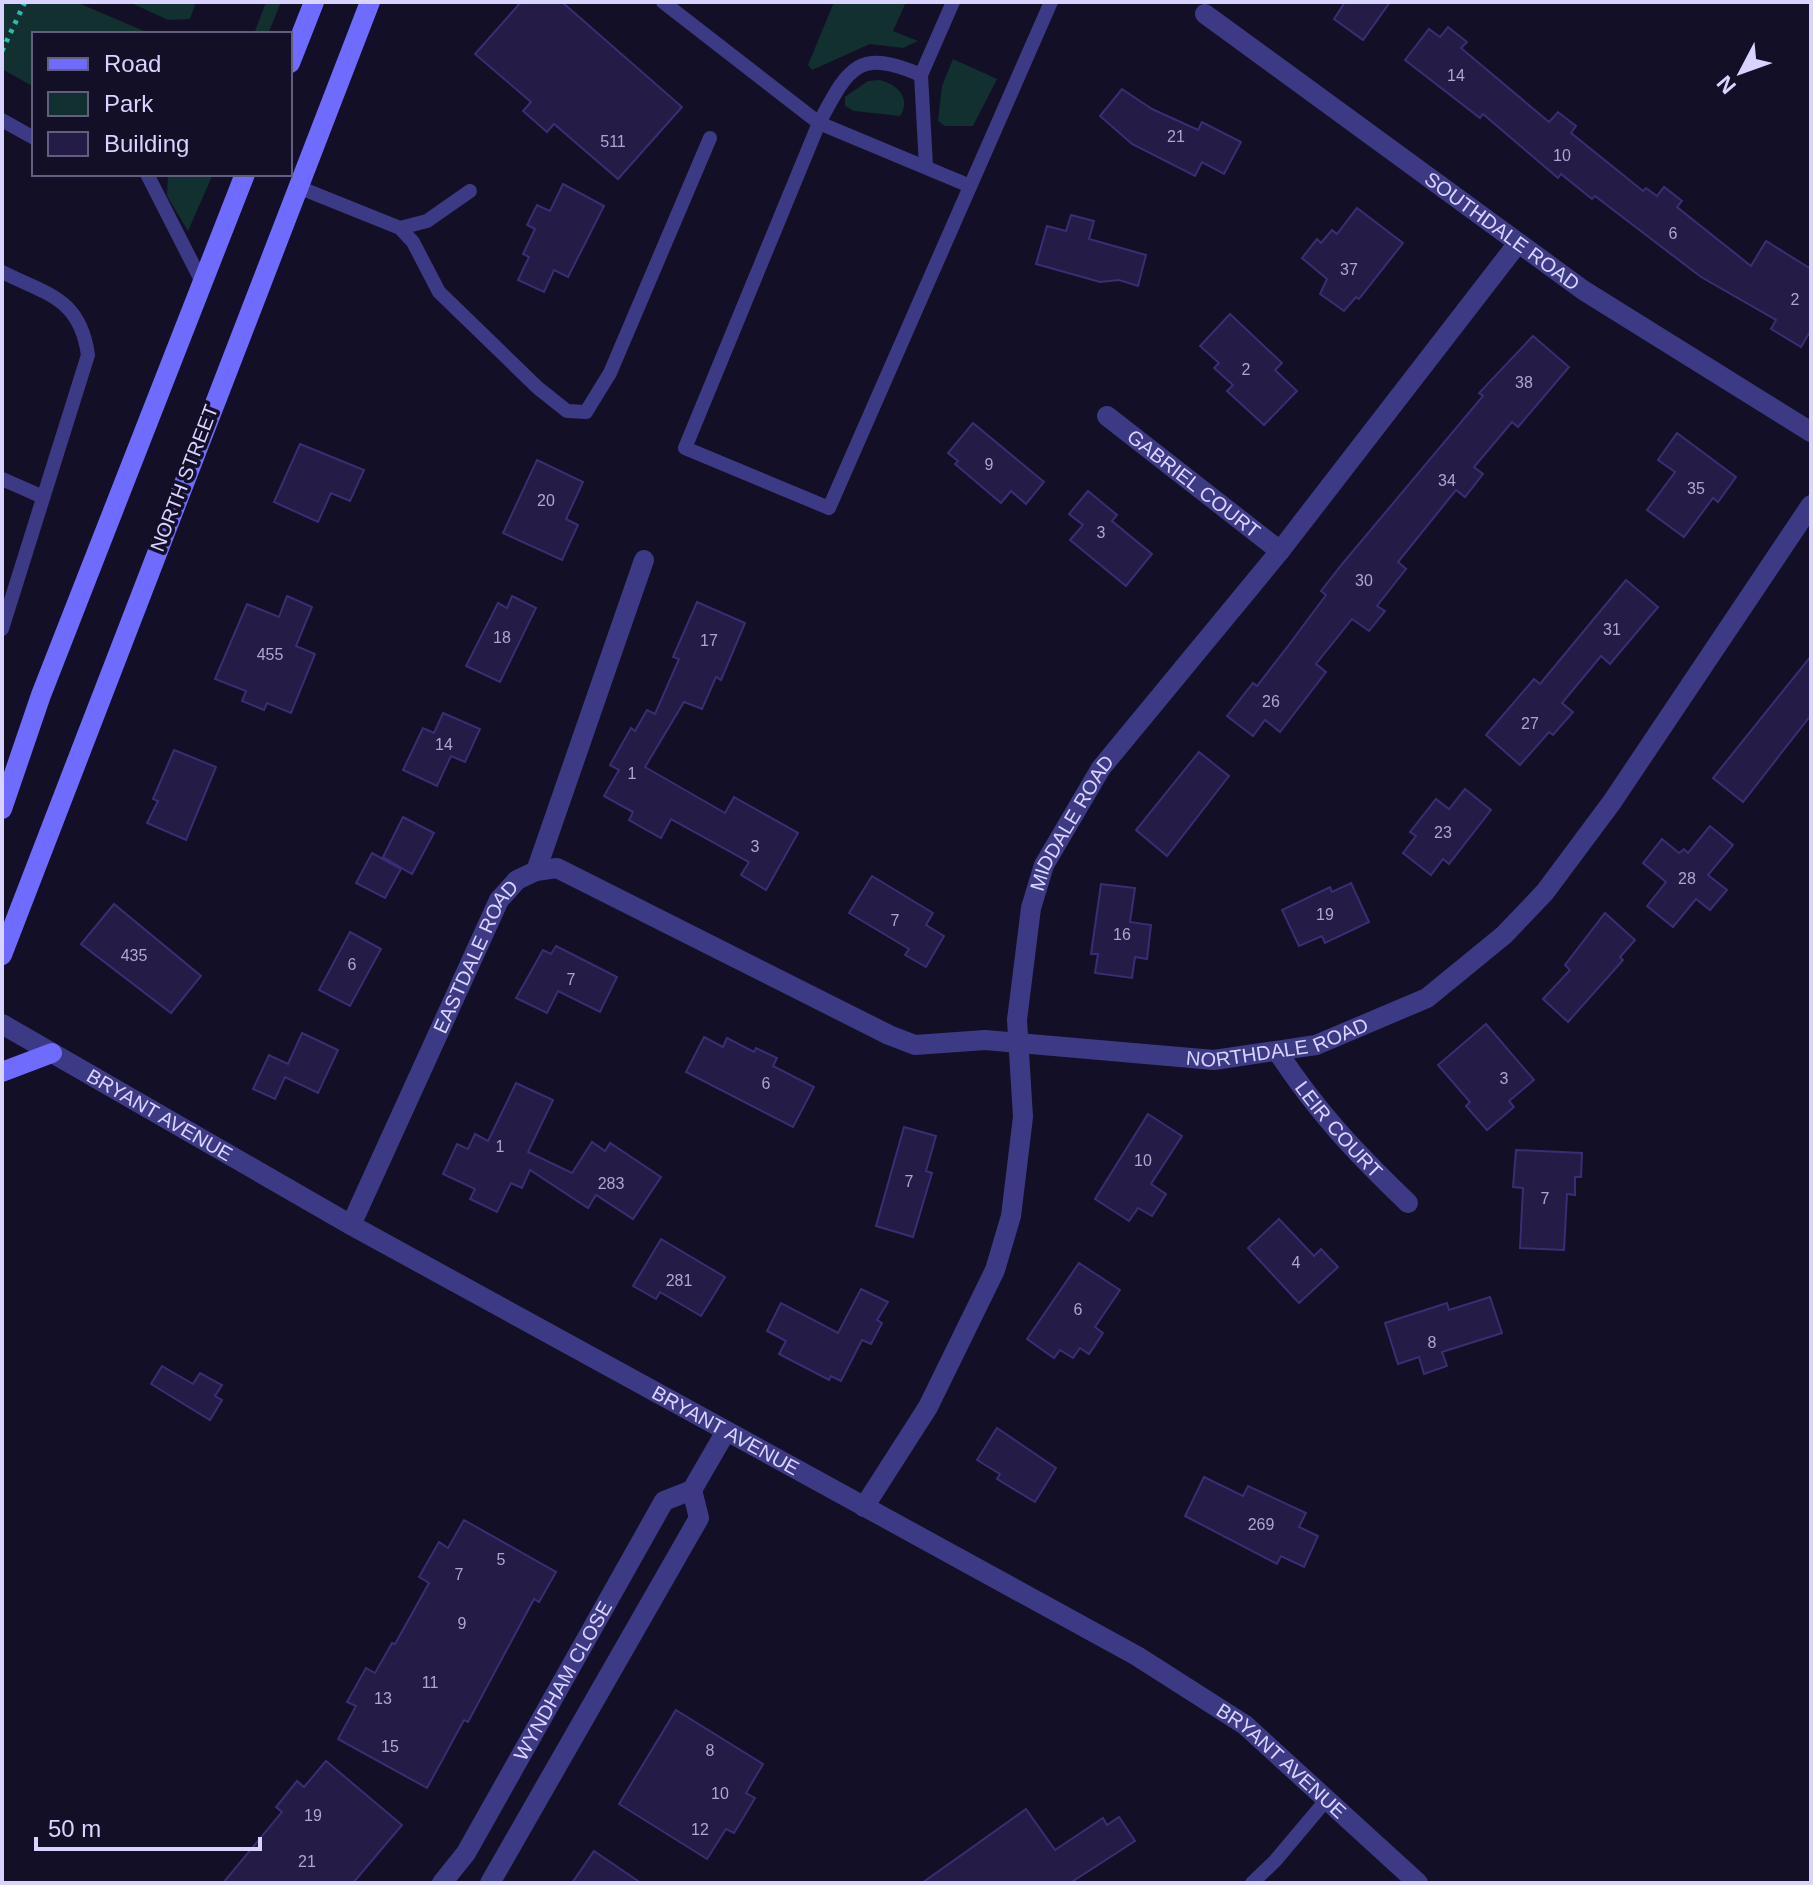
<svg xmlns="http://www.w3.org/2000/svg" width="1813" height="1885" font-family="Arial,sans-serif">
	<style>
		.green { fill: #12302f }
		.building { fill: #241b47; stroke: #3b2d73; stroke-width: 2 }
		.lines { fill: none; stroke-linecap: round; stroke-linejoin: round }
		.path { stroke: #2fb8b0; stroke-width: 5; stroke-dasharray: 4 6; stroke-linecap: butt }
		.service { stroke: #3d3a85; stroke-width: 14 }
		.minor { stroke: #3d3a85; stroke-width: 20 }
		.tertiary { stroke: #3d3a85; stroke-width: 20 }
		.secondary { stroke: #6f6bff; stroke-width: 20 }
		.labels { text-anchor: middle; dominant-baseline: central; stroke-width: 7; stroke-linejoin: round; paint-order: stroke }
		.number-label { font-size: 16px; fill: #aca6d1 }
		.street-label { font-size: 20px; fill: #d9d4ff; stroke: #130f26 }
	</style>
	<rect width="100%" height="100%" fill="#130f26"/>
	<g class="green">
		<path d="M 2,2 L 76,2 L 151,34 L 34,34 L 34,87 L 2,69 Z"/>
		<path d="M 129,2 L 196,2 L 190,19 L 168,20 Z"/>
		<path d="M 266,2 L 281,2 L 268,34 L 254,34 Z"/>
		<path d="M 834,2 L 906,2 L 893,31 L 918,41 L 903,48 L 870,44 L 812,70 L 808,65 Z"/>
		<path d="M 953,59 L 997,79 L 973,126 L 945,126 L 938,121 L 942,86 Z"/>
		<path d="M 879,80 C 896,83 912,98 900,116 L 854,111 L 845,106 L 845,97 L 868,81 Z"/>
		<path d="M 168,174 L 213,174 L 188,231 L 167,196 Z"/>
	</g>
	<g class="building">
		<path d="M 521,2 L 562,2 L 682,107 L 618,179 L 554,124 L 547,132 L 523,111 L 531,102 L 475,54 Z"/>
		<path d="M 1345,2 L 1390,2 L 1363,40 L 1334,19 Z"/>
		<path d="M 1448,27 L 1467,42 L 1461,48 L 1549,122 L 1558,112 L 1576,126 L 1571,133 L 1643,191 L 1646,188 L 1657,196 L 1664,187 L 1682,201 L 1677,207 L 1751,266 L 1766,241 L 1811,269 L 1811,330 L 1801,347 L 1771,329 L 1776,320 L 1701,277 L 1595,196 L 1592,199 L 1561,174 L 1558,178 L 1483,114 L 1480,118 L 1405,60 L 1429,29 L 1440,37 Z"/>
		<path d="M 1122,89 L 1152,109 L 1198,130 L 1202,122 L 1241,142 L 1224,174 L 1202,162 L 1195,176 L 1132,144 L 1100,116 Z"/>
		<path d="M 563,184 L 604,206 L 568,277 L 554,270 L 544,292 L 518,280 L 529,257 L 523,254 L 535,229 L 527,225 L 537,205 L 550,211 Z"/>
		<path d="M 1357,208 L 1403,243 L 1359,299 L 1356,297 L 1344,311 L 1320,294 L 1327,279 L 1302,258 L 1317,239 L 1321,243 L 1332,230 L 1337,234 Z"/>
		<path d="M 1071,215 L 1094,221 L 1089,239 L 1146,255 L 1138,286 L 1119,280 L 1100,282 L 1036,264 L 1047,226 L 1066,231 Z"/>
		<path d="M 1230,314 L 1282,363 L 1275,370 L 1297,391 L 1264,425 L 1227,391 L 1233,385 L 1214,368 L 1219,363 L 1200,346 Z"/>
		<path d="M 1533,336 L 1569,367 L 1518,427 L 1512,422 L 1474,467 L 1483,474 L 1465,497 L 1456,490 L 1398,562 L 1406,569 L 1377,606 L 1385,611 L 1369,631 L 1352,619 L 1316,664 L 1326,672 L 1280,732 L 1265,720 L 1253,736 L 1227,716 L 1253,683 L 1257,686 L 1288,646 L 1326,595 L 1321,591 L 1343,563 L 1483,396 L 1479,393 Z"/>
		<path d="M 973,423 L 1044,482 L 1026,504 L 1011,491 L 1001,503 L 955,464 L 958,461 L 948,453 Z"/>
		<path d="M 1677,433 L 1736,477 L 1718,502 L 1713,498 L 1684,537 L 1647,510 L 1675,472 L 1658,460 Z"/>
		<path d="M 300,444 L 364,470 L 350,501 L 331,493 L 318,522 L 274,502 Z"/>
		<path d="M 537,460 L 583,482 L 566,519 L 578,525 L 562,560 L 503,533 Z"/>
		<path d="M 1088,491 L 1117,515 L 1112,521 L 1152,554 L 1126,586 L 1070,540 L 1083,525 L 1069,514 Z"/>
		<path d="M 1626,580 L 1658,607 L 1610,664 L 1601,656 L 1562,703 L 1573,712 L 1553,735 L 1549,732 L 1520,765 L 1486,735 L 1534,679 L 1540,684 Z"/>
		<path d="M 287,596 L 312,607 L 296,646 L 315,654 L 291,713 L 267,703 L 264,710 L 242,701 L 246,691 L 215,679 L 247,604 L 279,617 Z"/>
		<path d="M 512,596 L 536,608 L 500,682 L 466,666 L 498,603 L 507,608 Z"/>
		<path d="M 697,602 L 745,623 L 721,680 L 716,677 L 702,709 L 684,702 L 645,767 L 725,813 L 734,797 L 798,833 L 766,890 L 741,875 L 749,862 L 671,819 L 661,838 L 629,820 L 633,812 L 604,796 L 619,770 L 610,765 L 631,728 L 635,731 L 647,710 L 655,714 L 679,659 L 673,657 Z"/>
		<path d="M 1811,656 L 1811,715 L 1743,802 L 1713,778 Z"/>
		<path d="M 443,713 L 480,729 L 465,762 L 451,756 L 437,786 L 403,770 L 423,728 L 434,733 Z"/>
		<path d="M 174,750 L 216,767 L 186,840 L 147,823 L 158,801 L 153,799 Z"/>
		<path d="M 1199,752 L 1229,776 L 1167,856 L 1136,830 Z"/>
		<path d="M 1465,789 L 1491,810 L 1449,864 L 1443,859 L 1431,875 L 1403,853 L 1416,836 L 1410,832 L 1436,799 L 1449,809 Z"/>
		<path d="M 403,817 L 434,833 L 412,874 L 383,857 Z"/>
		<path d="M 1710,826 L 1733,845 L 1708,875 L 1727,890 L 1710,910 L 1696,899 L 1673,927 L 1647,906 L 1666,882 L 1643,863 L 1662,839 L 1679,853 L 1684,849 L 1688,853 Z"/>
		<path d="M 372,853 L 401,869 L 385,898 L 356,883 Z"/>
		<path d="M 872,876 L 933,913 L 926,925 L 944,936 L 926,967 L 905,955 L 909,949 L 849,913 Z"/>
		<path d="M 1351,883 L 1369,922 L 1325,943 L 1322,936 L 1299,946 L 1282,910 L 1330,887 L 1332,892 Z"/>
		<path d="M 1101,884 L 1135,888 L 1130,922 L 1151,925 L 1147,959 L 1135,957 L 1132,978 L 1095,973 L 1098,954 L 1091,954 Z"/>
		<path d="M 114,904 L 201,976 L 171,1013 L 81,944 Z"/>
		<path d="M 1605,913 L 1635,940 L 1620,957 L 1623,960 L 1568,1022 L 1543,999 L 1570,970 L 1565,965 Z"/>
		<path d="M 350,932 L 381,949 L 350,1006 L 319,990 Z"/>
		<path d="M 556,946 L 617,977 L 600,1012 L 558,991 L 547,1013 L 516,998 L 543,950 L 551,954 Z"/>
		<path d="M 1486,1024 L 1534,1080 L 1509,1101 L 1514,1107 L 1487,1130 L 1466,1106 L 1470,1102 L 1438,1065 Z"/>
		<path d="M 302,1033 L 338,1050 L 318,1093 L 285,1077 L 275,1099 L 253,1089 L 269,1055 L 288,1064 Z"/>
		<path d="M 704,1037 L 723,1047 L 727,1038 L 754,1052 L 756,1048 L 777,1058 L 773,1066 L 814,1087 L 793,1127 L 686,1072 Z"/>
		<path d="M 516,1083 L 553,1100 L 528,1152 L 572,1173 L 592,1142 L 605,1151 L 610,1143 L 661,1177 L 633,1219 L 596,1195 L 588,1208 L 530,1170 L 522,1188 L 511,1183 L 497,1212 L 470,1199 L 475,1189 L 443,1174 L 457,1144 L 468,1149 L 475,1134 L 488,1141 Z"/>
		<path d="M 1148,1114 L 1182,1136 L 1151,1184 L 1166,1194 L 1152,1216 L 1138,1208 L 1129,1221 L 1095,1199 Z"/>
		<path d="M 904,1127 L 936,1136 L 926,1171 L 932,1173 L 913,1237 L 876,1226 Z"/>
		<path d="M 1516,1150 L 1582,1153 L 1581,1177 L 1575,1177 L 1575,1195 L 1567,1194 L 1564,1250 L 1520,1248 L 1523,1188 L 1513,1187 Z"/>
		<path d="M 1279,1219 L 1314,1256 L 1321,1249 L 1338,1267 L 1299,1303 L 1248,1248 Z"/>
		<path d="M 661,1239 L 725,1277 L 701,1316 L 660,1292 L 656,1299 L 633,1286 Z"/>
		<path d="M 1079,1263 L 1120,1290 L 1095,1327 L 1103,1333 L 1089,1354 L 1080,1348 L 1073,1358 L 1060,1350 L 1054,1358 L 1027,1339 Z"/>
		<path d="M 861,1289 L 888,1302 L 877,1320 L 882,1323 L 871,1344 L 862,1340 L 841,1381 L 831,1376 L 829,1380 L 779,1354 L 786,1341 L 767,1331 L 781,1303 L 838,1333 Z"/>
		<path d="M 1490,1297 L 1502,1333 L 1442,1352 L 1447,1366 L 1424,1374 L 1419,1357 L 1398,1364 L 1385,1323 L 1447,1303 L 1449,1310 Z"/>
		<path d="M 162,1366 L 193,1384 L 200,1373 L 222,1385 L 215,1396 L 222,1400 L 210,1420 L 151,1384 Z"/>
		<path d="M 997,1428 L 1056,1468 L 1035,1502 L 997,1479 L 1000,1474 L 977,1460 Z"/>
		<path d="M 1204,1477 L 1243,1496 L 1248,1486 L 1306,1513 L 1299,1527 L 1318,1536 L 1304,1567 L 1281,1556 L 1277,1564 L 1185,1516 Z"/>
		<path d="M 464,1520 L 556,1572 L 539,1602 L 534,1599 L 468,1722 L 464,1720 L 427,1788 L 338,1739 L 356,1706 L 347,1702 L 366,1668 L 375,1673 L 392,1643 L 395,1644 L 429,1583 L 419,1577 L 439,1542 L 448,1548 Z"/>
		<path d="M 676,1710 L 763,1764 L 746,1793 L 755,1798 L 734,1833 L 726,1829 L 707,1859 L 619,1804 Z"/>
		<path d="M 326,1761 L 402,1825 L 353,1883 L 223,1883 L 282,1812 L 276,1807 L 297,1781 L 304,1787 Z"/>
		<path d="M 1026,1809 L 1055,1850 L 1103,1818 L 1107,1825 L 1119,1817 L 1135,1841 L 1070,1883 L 922,1883 Z"/>
		<path d="M 594,1851 L 641,1883 L 572,1883 Z"/>
	</g>
	<g class="lines">
		<path class="path" d="M 2,51 L 25,2"/>
		<g class="service">
			<path d="M 663,2 L 819,123 L 970,186"/>
			<path d="M 921,75 C 857,47 848,69 819,123 L 685,448 L 829,508 L 1051,2"/>
			<path d="M 2,120 L 34,138"/>
			<path d="M 926,166 L 921,75 L 953,2"/>
			<path d="M 147,174 L 202,282"/>
			<path d="M 298,187 L 400,228 L 413,242 L 439,292 L 538,388 L 567,411 L 586,412 L 610,373 L 710,138"/>
			<path d="M 400,228 L 427,221 L 470,191"/>
			<path d="M 2,272 C 48,295 80,298 88,355 L 2,629"/>
			<path d="M 2,479 L 43,497"/>
			<path d="M 1252,1883 L 1275,1861 L 1328,1798"/>
		</g>
		<g class="minor">
			<path id="s1" d="M 1205,14 L 1583,290 L 1811,432"/>
			<path id="s2" d="M 1107,416 L 1280,551"/>
			<path id="s3" d="M 536,871 L 557,868 L 889,1035 L 915,1045 L 985,1040 L 1214,1060 L 1316,1045 L 1427,998 L 1504,935 L 1545,892 L 1612,802 L 1811,505"/>
			<path id="s4" d="M 1277,1051 C 1318,1113 1355,1152 1408,1203"/>
			<path id="s5" d="M 351,1225 L 499,900 L 517,880 L 536,871 L 644,560"/>
			<path id="s6" d="M 864,1507 L 928,1407 L 995,1270 L 1011,1216 L 1023,1117 L 1017,1020 L 1031,908 L 1044,865 L 1101,768 L 1280,551 L 1518,243"/>
			<path id="s7" d="M 442,1883 L 466,1853 L 664,1501 L 692,1490 L 725,1433"/>
			<path d="M 490,1883 L 699,1518 L 692,1490"/>
		</g>
		<path class="tertiary" id="s8" d="M 2,1024 L 351,1225 L 1137,1656 L 1245,1725 L 1418,1883"/>
		<g class="secondary">
			<path d="M 290,63 L 314,2"/>
			<path d="M 2,809 L 41,695 L 245,174"/>
			<path d="M 2,955 L 370,2"/>
			<path d="M 2,1072 L 52,1053"/>
		</g>
	</g>
	<g class="labels">
		<g class="number-label">
			<text x="1456" y="75">14</text>
			<text x="1176" y="136">21</text>
			<text x="613" y="141">511</text>
			<text x="1562" y="155">10</text>
			<text x="1673" y="233">6</text>
			<text x="1349" y="269">37</text>
			<text x="1795" y="299">2</text>
			<text x="1246" y="369">2</text>
			<text x="1524" y="382">38</text>
			<text x="989" y="464">9</text>
			<text x="1447" y="480">34</text>
			<text x="1696" y="488">35</text>
			<text x="546" y="500">20</text>
			<text x="1101" y="532">3</text>
			<text x="1364" y="580">30</text>
			<text x="1612" y="629">31</text>
			<text x="502" y="637">18</text>
			<text x="709" y="640">17</text>
			<text x="270" y="654">455</text>
			<text x="1271" y="701">26</text>
			<text x="1530" y="723">27</text>
			<text x="444" y="744">14</text>
			<text x="632" y="773">1</text>
			<text x="1443" y="832">23</text>
			<text x="755" y="846">3</text>
			<text x="1687" y="878">28</text>
			<text x="1325" y="914">19</text>
			<text x="895" y="920">7</text>
			<text x="1122" y="934">16</text>
			<text x="134" y="955">435</text>
			<text x="352" y="964">6</text>
			<text x="571" y="979">7</text>
			<text x="1504" y="1078">3</text>
			<text x="766" y="1083">6</text>
			<text x="500" y="1146">1</text>
			<text x="1143" y="1160">10</text>
			<text x="909" y="1181">7</text>
			<text x="611" y="1183">283</text>
			<text x="1545" y="1198">7</text>
			<text x="1296" y="1262">4</text>
			<text x="679" y="1280">281</text>
			<text x="1078" y="1309">6</text>
			<text x="1432" y="1342">8</text>
			<text x="1261" y="1524">269</text>
			<text x="501" y="1559">5</text>
			<text x="459" y="1574">7</text>
			<text x="462" y="1623">9</text>
			<text x="430" y="1682">11</text>
			<text x="383" y="1698">13</text>
			<text x="390" y="1746">15</text>
			<text x="710" y="1750">8</text>
			<text x="720" y="1793">10</text>
			<text x="313" y="1815">19</text>
			<text x="700" y="1829">12</text>
			<text x="307" y="1861">21</text>
		</g>
		<g class="street-label">
			<text stroke="none"><textPath href="#s1" startOffset="368">SOUTHDALE ROAD</textPath></text>
			<text transform="translate(184 478) rotate(-69)">NORTH STREET</text>
			<text stroke="none"><textPath href="#s2" startOffset="110">GABRIEL COURT</textPath></text>
			<text stroke="none"><textPath href="#s6" startOffset="732">MIDDALE ROAD</textPath></text>
			<text stroke="none"><textPath href="#s5" startOffset="296">EASTDALE ROAD</textPath></text>
			<text stroke="none"><textPath href="#s3" startOffset="786">NORTHDALE ROAD</textPath></text>
			<text stroke="none"><textPath href="#s8" startOffset="182">BRYANT AVENUE</textPath></text>
			<text stroke="none"><textPath href="#s4" startOffset="100">LEIR COURT</textPath></text>
			<text stroke="none"><textPath href="#s8" startOffset="830">BRYANT AVENUE</textPath></text>
			<text stroke="none"><textPath href="#s7" startOffset="236">WYNDHAM CLOSE</textPath></text>
			<text stroke="none"><textPath href="#s8" startOffset="1478">BRYANT AVENUE</textPath></text>
		</g>
	</g>
	<rect width="1813" height="1885" fill="none" stroke="#d9d4ff" stroke-width="8"/>
	<rect x="32" y="32" width="260" height="144" fill="#130f26" stroke="#625e7d" stroke-width="2"/>
	<rect x="48" y="58" width="40" height="12" fill="#6f6bff" stroke="#625e7d" stroke-width="2"/>
	<text x="104" y="72" font-size="24" fill="#d9d4ff">Road</text>
	<rect x="48" y="92" width="40" height="24" fill="#12302f" stroke="#625e7d" stroke-width="2"/>
	<text x="104" y="112" font-size="24" fill="#d9d4ff">Park</text>
	<rect x="48" y="132" width="40" height="24" fill="#241b47" stroke="#625e7d" stroke-width="2"/>
	<text x="104" y="152" font-size="24" fill="#d9d4ff">Building</text>
	<g transform="translate(1741 72) rotate(229)" stroke="#130f26" stroke-width="6" paint-order="stroke">
	<path d="M0-6L14 30L0 20L-14 30Z" fill="#d9d4ff"/>
	<text y="-12" font-size="22" font-weight="bold" text-anchor="middle" fill="#d9d4ff">N</text>
	</g>
	<path d="M36 1837v12h224v-12" fill="none" stroke="#d9d4ff" stroke-width="4"/>
	<text x="48" y="1837" font-size="24" fill="#d9d4ff" stroke="#130f26" stroke-width="6" paint-order="stroke">50 m</text>
</svg>
